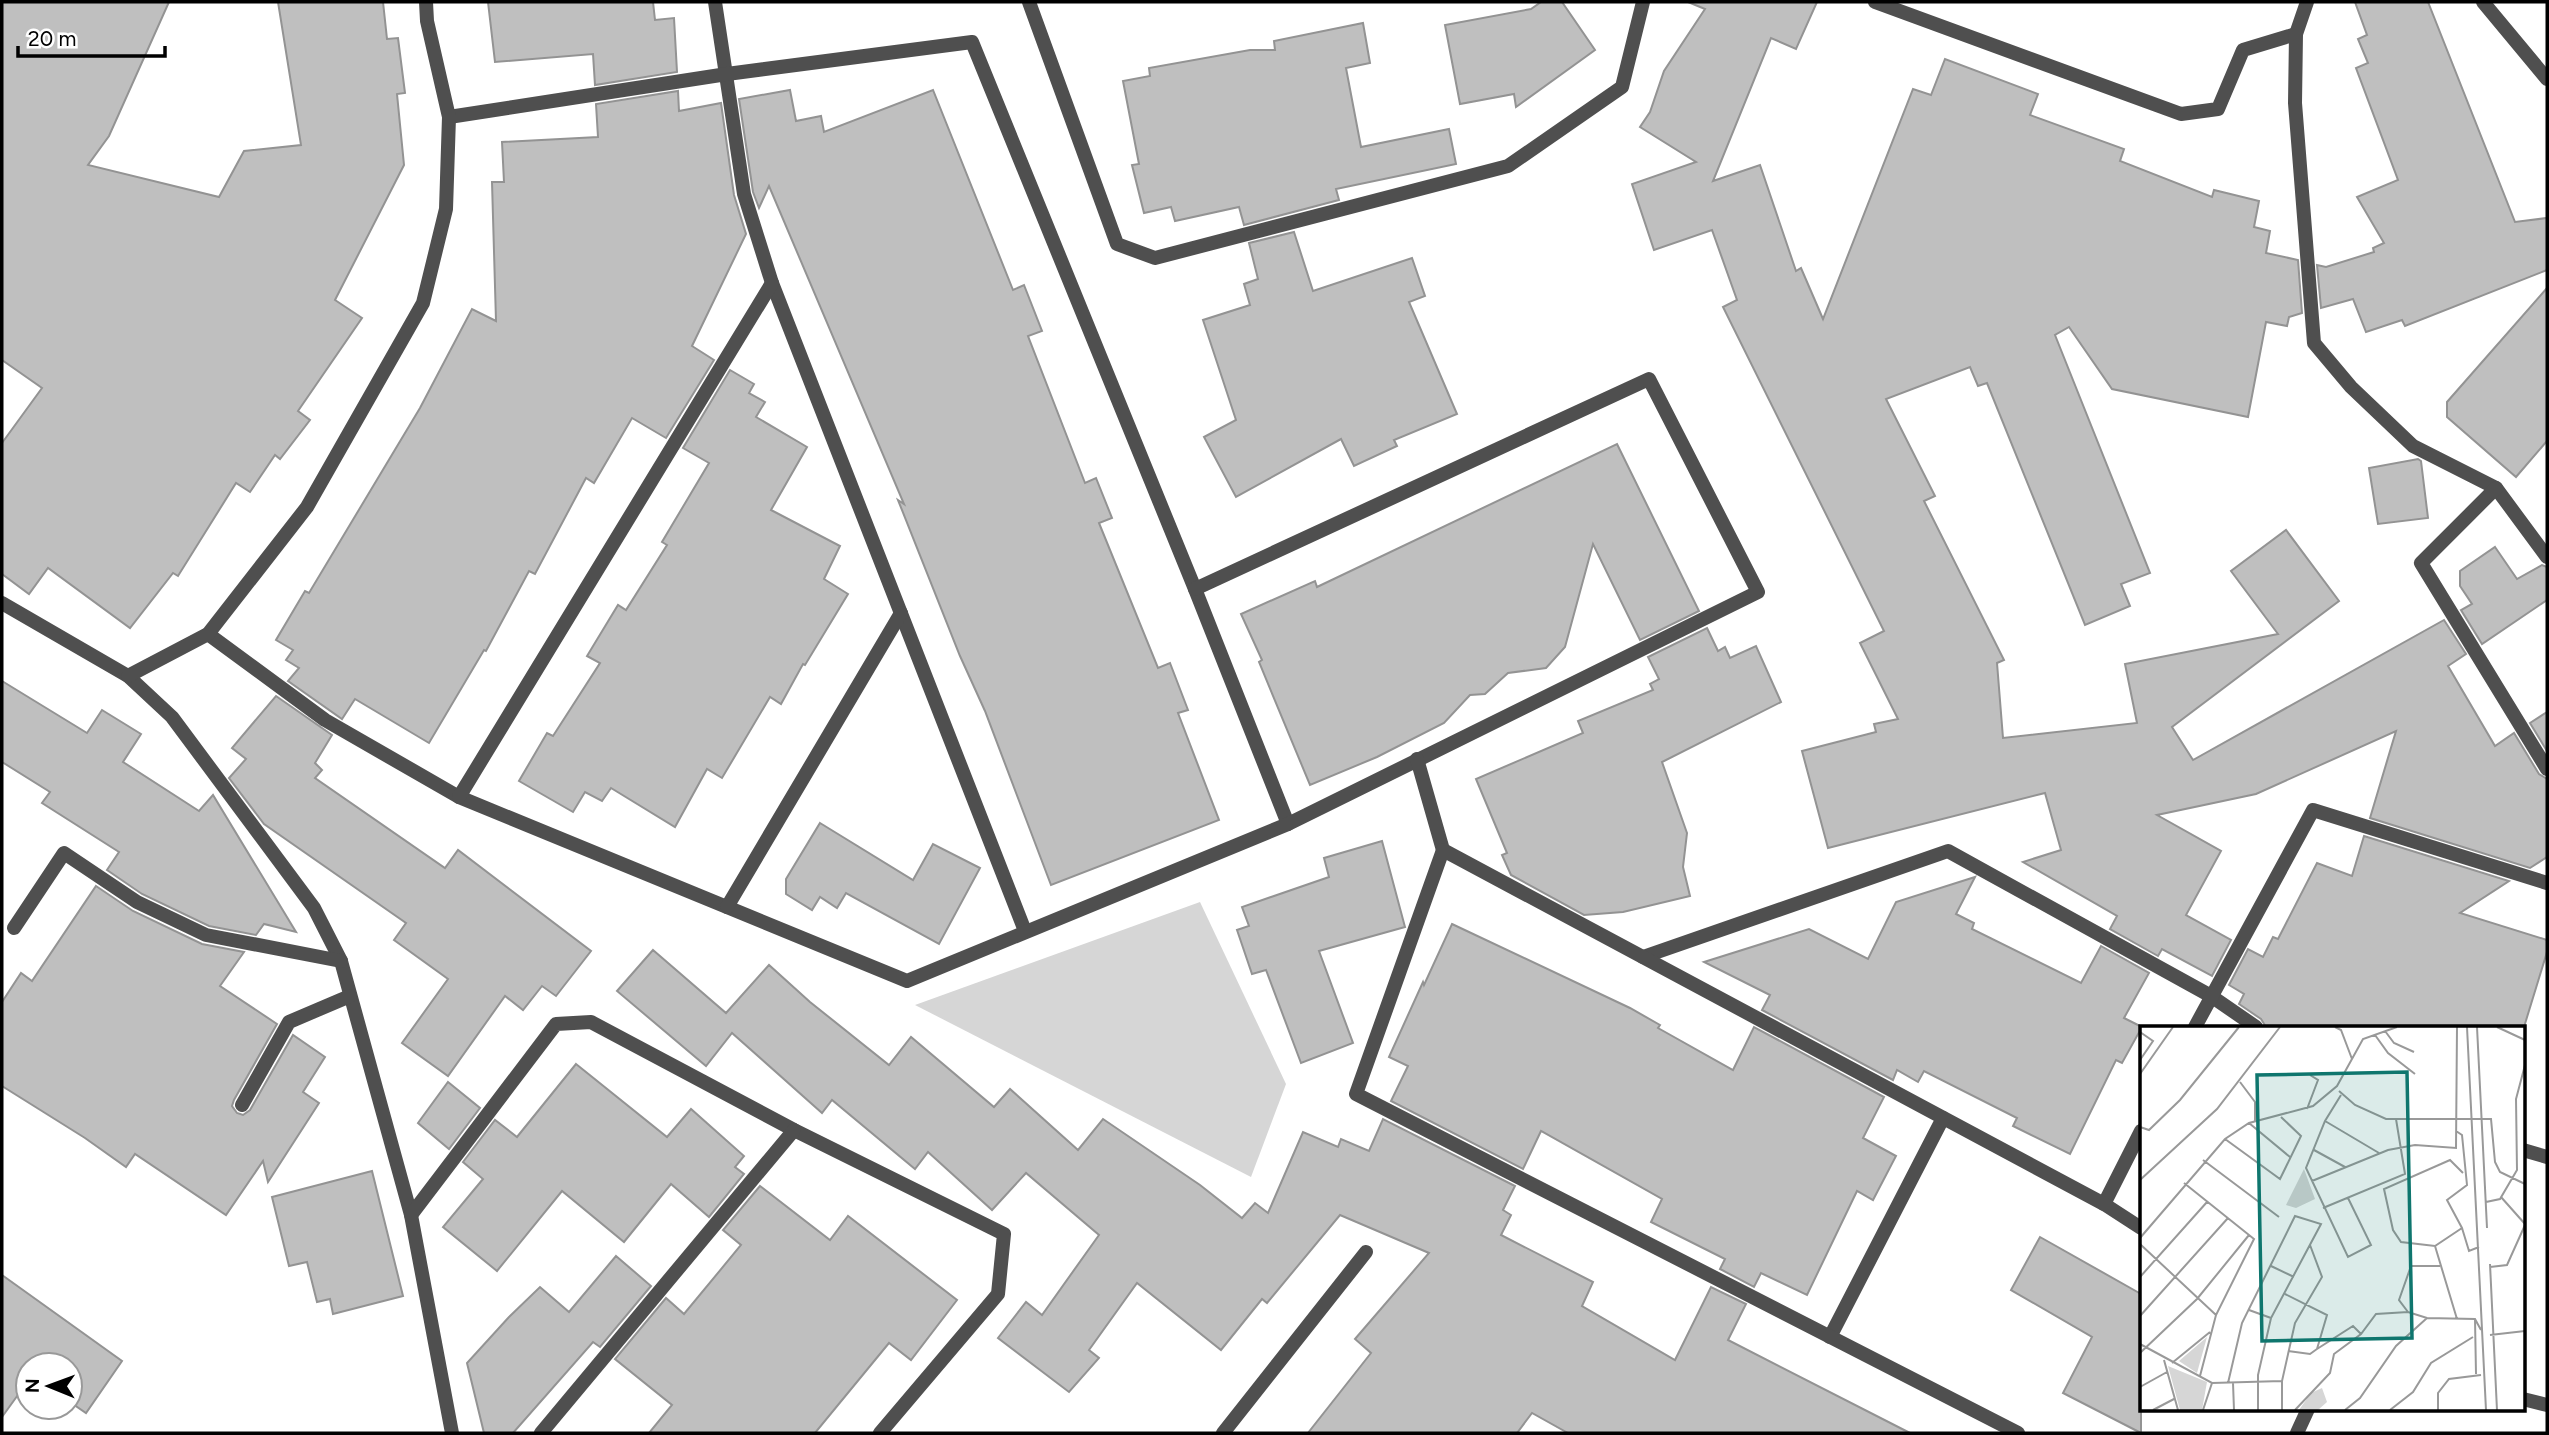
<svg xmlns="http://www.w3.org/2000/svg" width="2549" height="1435" font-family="Figtree,sans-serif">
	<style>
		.green { fill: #d6d6d6 }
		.building { fill: #bfbfbf; stroke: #939393; stroke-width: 2 }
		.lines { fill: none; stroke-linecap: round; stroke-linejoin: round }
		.minor { stroke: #4f4f4f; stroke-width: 14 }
		.inset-road { fill: none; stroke: #999; stroke-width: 2 }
		.view { fill: #0f766e; fill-opacity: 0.15; stroke: #0f766e; stroke-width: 3.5 }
		.inset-edge { fill: none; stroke: #000; stroke-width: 3.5 }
	</style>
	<rect width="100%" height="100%" fill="#fff"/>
	<path class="green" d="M 1200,902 L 1286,1084 L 1251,1177 L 915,1005 Z"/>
	<g class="building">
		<path d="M 2,2 L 169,2 L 109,136 L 88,165 L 219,197 L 244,151 L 301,145 L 278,2 L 383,2 L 387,39 L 398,38 L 405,93 L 397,94 L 404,165 L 335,300 L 362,318 L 298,411 L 310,420 L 280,459 L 275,455 L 250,492 L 236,483 L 178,576 L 173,573 L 130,628 L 48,568 L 29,594 L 2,574 L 2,443 L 42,388 L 2,360 Z"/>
		<path d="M 488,2 L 653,2 L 655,20 L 674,18 L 677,72 L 595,85 L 593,54 L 495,62 Z"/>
		<path d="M 1541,2 L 1562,2 L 1595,50 L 1516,107 L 1514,94 L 1460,104 L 1445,25 L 1531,9 Z"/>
		<path d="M 1688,2 L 1817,2 L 1796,49 L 1771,38 L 1713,181 L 1760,165 L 1796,271 L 1801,268 L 1823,319 L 1913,89 L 1931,95 L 1945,59 L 2038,94 L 2030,115 L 2124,149 L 2120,161 L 2212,197 L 2214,190 L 2259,201 L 2254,227 L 2270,231 L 2266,253 L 2298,260 L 2302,313 L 2289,317 L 2287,326 L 2266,322 L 2248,417 L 2112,389 L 2069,327 L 2055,335 L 2150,573 L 2121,584 L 2130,606 L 2085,625 L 1987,383 L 1978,386 L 1970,367 L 1886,399 L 1935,496 L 1924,501 L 2004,660 L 1997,663 L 2003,738 L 2137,723 L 2125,664 L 2278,634 L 2231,571 L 2286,530 L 2339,601 L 2172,727 L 2193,760 L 2444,620 L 2466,654 L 2448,666 L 2495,746 L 2514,733 L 2539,774 L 2547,779 L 2547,857 L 2530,868 L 2370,818 L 2396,731 L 2256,794 L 2157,815 L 2221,851 L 2186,915 L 2231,940 L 2212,976 L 2162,949 L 2158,956 L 2110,929 L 2117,916 L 2023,862 L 2061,850 L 2045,793 L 1828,848 L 1802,751 L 1876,732 L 1874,724 L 1898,719 L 1860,643 L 1884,631 L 1723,307 L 1737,300 L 1712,230 L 1654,250 L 1632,184 L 1696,162 L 1640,127 L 1650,112 L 1664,71 L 1705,9 Z"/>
		<path d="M 2355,2 L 2428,2 L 2515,222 L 2547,218 L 2547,270 L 2405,326 L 2402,320 L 2366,332 L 2353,299 L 2321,308 L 2317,265 L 2326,267 L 2374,252 L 2373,248 L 2384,243 L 2357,197 L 2398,180 L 2356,68 L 2368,63 L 2358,39 L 2367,35 Z"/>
		<path d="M 1363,23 L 1370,63 L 1346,68 L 1361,147 L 1449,129 L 1456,164 L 1336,189 L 1339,200 L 1244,225 L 1239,207 L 1175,221 L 1171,207 L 1144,213 L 1132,165 L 1139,164 L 1123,81 L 1150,76 L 1149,68 L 1250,50 L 1275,50 L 1274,41 Z"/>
		<path d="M 790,90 L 796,121 L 821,116 L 824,132 L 933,90 L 1013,290 L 1024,285 L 1042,331 L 1028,336 L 1085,483 L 1096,478 L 1112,518 L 1099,523 L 1158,668 L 1170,663 L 1188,710 L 1178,713 L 1219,820 L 1051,885 L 985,711 L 960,656 L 898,500 L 904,504 L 769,186 L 759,208 L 753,192 L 739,99 Z"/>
		<path d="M 678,91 L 679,111 L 721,103 L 734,195 L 746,234 L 692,346 L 714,360 L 666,438 L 632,418 L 594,483 L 586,478 L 535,574 L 529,571 L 486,651 L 484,650 L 429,743 L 355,699 L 342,719 L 288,681 L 299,668 L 286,660 L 293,650 L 276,640 L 305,591 L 309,593 L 420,408 L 472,309 L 496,321 L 492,182 L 504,182 L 502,142 L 598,137 L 596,104 Z"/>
		<path d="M 1294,232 L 1313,291 L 1412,258 L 1425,296 L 1409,302 L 1457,414 L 1394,440 L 1397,446 L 1354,466 L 1341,439 L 1236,497 L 1204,437 L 1236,420 L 1203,320 L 1250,305 L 1244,284 L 1258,279 L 1249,243 Z"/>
		<path d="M 2547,288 L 2547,441 L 2516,477 L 2447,417 L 2447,402 Z"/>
		<path d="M 730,370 L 754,384 L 749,393 L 765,402 L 756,417 L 807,447 L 771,510 L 840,546 L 824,579 L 848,594 L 805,665 L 803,664 L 781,704 L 770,697 L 722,778 L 707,769 L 675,827 L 611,788 L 602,801 L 585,792 L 573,812 L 519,781 L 547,733 L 553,736 L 600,663 L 587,656 L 618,605 L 626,610 L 667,545 L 662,542 L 709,463 L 683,448 Z"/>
		<path d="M 1617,444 L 1699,611 L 1640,640 L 1593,544 L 1565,647 L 1546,668 L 1508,673 L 1485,694 L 1470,695 L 1444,723 L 1377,757 L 1310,785 L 1259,662 L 1262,660 L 1241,614 L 1315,581 L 1317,587 Z"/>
		<path d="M 2418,459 L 2421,461 L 2428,518 L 2378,524 L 2369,468 Z"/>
		<path d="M 2495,547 L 2517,579 L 2542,565 L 2547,567 L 2547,600 L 2482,644 L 2461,610 L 2472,604 L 2460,586 L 2460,571 Z"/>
		<path d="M 1707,628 L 1718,651 L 1725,647 L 1730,658 L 1756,646 L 1781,702 L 1662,762 L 1687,833 L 1683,867 L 1690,896 L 1623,912 L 1584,915 L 1511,875 L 1502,855 L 1507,853 L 1476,779 L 1583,733 L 1578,721 L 1653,690 L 1650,684 L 1659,679 L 1648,657 Z"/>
		<path d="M 2,681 L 87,733 L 102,710 L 141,734 L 123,762 L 199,811 L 213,795 L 296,932 L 264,924 L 256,935 L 209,926 L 142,894 L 107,870 L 119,852 L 42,803 L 50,792 L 2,762 Z"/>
		<path d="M 276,696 L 332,735 L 315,763 L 322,770 L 315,778 L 445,868 L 458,850 L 591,951 L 556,996 L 542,986 L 523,1010 L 505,996 L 448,1076 L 402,1043 L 448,979 L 394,940 L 406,923 L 264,824 L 229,778 L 246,759 L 232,748 Z"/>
		<path d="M 2547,712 L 2547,751 L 2530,723 Z"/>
		<path d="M 820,823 L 913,880 L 933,844 L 980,868 L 939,944 L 846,893 L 837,908 L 820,897 L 812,910 L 786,894 L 786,879 Z"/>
		<path d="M 2364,836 L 2509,881 L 2460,913 L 2547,940 L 2547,952 L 2524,1027 L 2266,1027 L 2261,1019 L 2239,1004 L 2244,994 L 2229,985 L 2248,949 L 2263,957 L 2273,937 L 2278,939 L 2317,863 L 2352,876 Z"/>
		<path d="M 1382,841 L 1405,927 L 1319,951 L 1353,1043 L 1301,1063 L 1266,970 L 1252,974 L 1237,930 L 1249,926 L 1242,907 L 1329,877 L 1324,858 Z"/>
		<path d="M 1975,877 L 1956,914 L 1974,923 L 1972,929 L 2081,983 L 2101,946 L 2149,973 L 2124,1018 L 2142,1027 L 2122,1063 L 2116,1060 L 2070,1154 L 2013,1126 L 2017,1118 L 1924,1071 L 1918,1082 L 1897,1070 L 1893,1080 L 1762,1010 L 1770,995 L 1704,962 L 1809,929 L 1868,959 L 1896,902 Z"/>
		<path d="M 96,886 L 133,911 L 202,944 L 244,952 L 220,986 L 277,1024 L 234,1100 L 232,1106 L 237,1113 L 243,1115 L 250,1110 L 293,1035 L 325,1057 L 303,1092 L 319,1103 L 268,1182 L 263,1161 L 226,1215 L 135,1154 L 126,1167 L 85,1138 L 2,1086 L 2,1002 L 21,973 L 32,981 Z"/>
		<path d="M 1452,924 L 1630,1008 L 1660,1025 L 1658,1028 L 1733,1070 L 1754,1027 L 1884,1097 L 1863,1138 L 1896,1156 L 1873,1200 L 1857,1191 L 1807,1295 L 1761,1273 L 1754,1287 L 1720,1269 L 1725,1259 L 1651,1222 L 1662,1199 L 1541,1131 L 1523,1169 L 1391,1101 L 1408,1066 L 1389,1057 L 1423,982 L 1424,985 Z"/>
		<path d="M 653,950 L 726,1013 L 769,965 L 810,1002 L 889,1065 L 911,1037 L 994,1107 L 1010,1089 L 1078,1150 L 1103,1119 L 1200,1185 L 1242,1218 L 1255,1203 L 1268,1213 L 1303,1132 L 1338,1147 L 1341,1139 L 1369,1151 L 1383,1119 L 1515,1186 L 1503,1210 L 1511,1215 L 1501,1235 L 1593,1282 L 1582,1306 L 1675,1360 L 1711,1287 L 1746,1304 L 1728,1340 L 1910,1433 L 1568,1433 L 1532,1413 L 1517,1433 L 1308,1433 L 1371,1353 L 1355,1339 L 1429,1253 L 1340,1215 L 1267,1303 L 1262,1299 L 1221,1350 L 1137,1283 L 1089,1350 L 1099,1358 L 1069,1392 L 998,1338 L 1026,1302 L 1042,1315 L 1099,1235 L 1026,1173 L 992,1210 L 928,1152 L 915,1169 L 832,1100 L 822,1113 L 732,1033 L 706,1066 L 617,991 Z"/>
		<path d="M 576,1064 L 667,1137 L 691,1109 L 744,1156 L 735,1167 L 744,1174 L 709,1217 L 671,1184 L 624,1242 L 562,1191 L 497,1271 L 443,1227 L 483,1179 L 463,1162 L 495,1120 L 517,1137 Z"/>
		<path d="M 448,1082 L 480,1108 L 449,1149 L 418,1123 Z"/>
		<path d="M 372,1171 L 403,1296 L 333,1314 L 330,1299 L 317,1302 L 307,1262 L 289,1266 L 272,1197 Z"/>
		<path d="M 760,1186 L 830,1240 L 848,1216 L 957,1300 L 911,1360 L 889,1343 L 815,1433 L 649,1433 L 672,1405 L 615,1359 L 666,1298 L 684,1314 L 741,1245 L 723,1230 Z"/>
		<path d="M 2040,1237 L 2141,1294 L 2141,1433 L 2063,1393 L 2092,1337 L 2011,1290 Z"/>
		<path d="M 616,1256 L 651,1286 L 600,1347 L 593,1342 L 513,1433 L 484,1433 L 467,1363 L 509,1317 L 540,1287 L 569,1312 Z"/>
		<path d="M 2,1275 L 122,1361 L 86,1413 L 70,1402 L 70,1365 L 28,1365 L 28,1381 L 2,1417 Z"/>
	</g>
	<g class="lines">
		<g class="minor">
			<path d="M 715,2 L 744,194 L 772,283 L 1025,931"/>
			<path d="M 1029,2 L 1117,244 L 1155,258 L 1508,166 L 1622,87 L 1643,2"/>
			<path d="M 1875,2 L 2181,114 L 2218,109 L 2243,50 L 2296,34"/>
			<path d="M 2307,2 L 2296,34 L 2295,103 L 2314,343 L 2351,387 L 2413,446 L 2496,488 L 2547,557"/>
			<path d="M 2483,2 L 2547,79"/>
			<path d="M 449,117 L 727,74 L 972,42 L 1195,589 L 1288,824"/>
			<path d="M 2496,488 L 2421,563 L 2547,769"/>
			<path d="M 2,603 L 128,676 L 172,717 L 314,908 L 341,961 L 411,1215 L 452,1433"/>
			<path d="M 208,634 L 325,720 L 459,797 L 907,981 L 1288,824 L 1758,592 L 1649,379 L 1195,589"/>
			<path d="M 128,676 L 208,634 L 307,507 L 423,303 L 446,209 L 449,117 L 427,21 L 426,2"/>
			<path d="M 1417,759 L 1443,850"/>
			<path d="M 459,797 L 772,283"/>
			<path d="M 727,907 L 901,613"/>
			<path d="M 14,928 L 64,853 L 137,902 L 206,935 L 341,961"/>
			<path d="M 1643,957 L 1948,851 L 2211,996 L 2256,1027"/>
			<path d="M 2195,1027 L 2313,810 L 2547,883"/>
			<path d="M 242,1105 L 289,1022 L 350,996"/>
			<path d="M 2523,1150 L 2547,1157"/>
			<path d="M 2104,1204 L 2141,1131"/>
			<path d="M 411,1215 L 556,1024 L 591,1022 L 794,1130 L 1004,1234 L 998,1294 L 880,1433"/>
			<path d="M 1830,1337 L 1943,1118"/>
			<path d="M 2523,1399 L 2547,1405"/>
			<path d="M 541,1433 L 794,1130"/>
			<path d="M 1223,1433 L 1366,1252"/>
			<path d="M 2018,1433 L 1356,1094 L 1443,850 L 2104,1204 L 2141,1228"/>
			<path d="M 2297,1433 L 2308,1409"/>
		</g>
	</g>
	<g transform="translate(2140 1026)">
		<rect width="385" height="385" fill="#fff"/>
		<path d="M 164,143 L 175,173 L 156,182 L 146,179 ZM 67,311 L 57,347 L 39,335 ZM 28,340 L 67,356 L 62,384 L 40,384 ZM 182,362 L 187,376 L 178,384 L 159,384 L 171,367 Z" fill="#d6d6d6"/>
		<path class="inset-road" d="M 195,1 L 201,4 L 212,33M 327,1 L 346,384M 337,1 L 347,202M 357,1 L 385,14M 245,5 L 254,17 L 274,26M 0,6 L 13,15 L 0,34M 235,9 L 248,27 L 275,48M 0,48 L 33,1M 100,56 L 115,76 L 115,96M 199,65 L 215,79 L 246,93 L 351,93 L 355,136 L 360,146 L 385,158M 201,69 L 185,95 L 166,142 L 208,231 L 231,219 L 208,172M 167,83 L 178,54 L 170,49M 185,95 L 239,127M 109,97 L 150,131M 0,101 L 9,104 L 40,74 L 99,1M 316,105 L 322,109 L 327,159 L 307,174 L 322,202 L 295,220 L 261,216 L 253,204 L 244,163 L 310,134 L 323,147M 85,113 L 140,153 L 161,110 L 141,91M 174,124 L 205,141M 63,134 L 139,191M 0,154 L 77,83 L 140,1M 172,155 L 248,124 L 275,119 L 316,122 L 317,1M 44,157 L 114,213 L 76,289 L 60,350M 361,171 L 385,198M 346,176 L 360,173 L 377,144 L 376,73 L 385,39M 183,182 L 265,148 L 256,93M 322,202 L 329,225 L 339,221M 0,212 L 85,113 L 109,97 L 173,80 L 197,60 L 223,13 L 257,1M 0,218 L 76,289M 295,220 L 317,293M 350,238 L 357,384M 131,240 L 154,251M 350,241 L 367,239 L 385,199M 0,251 L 67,176M 145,268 L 187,289 L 177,323 L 170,328 L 148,325M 109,284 L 131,292M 268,286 L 259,274 L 271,240 L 300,240M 0,290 L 88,192M 335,293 L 336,348M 350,309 L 385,305M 0,318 L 72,357 L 142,355M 177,323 L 213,300 L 221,308M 0,327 L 57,273 L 109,209M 24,334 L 38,384M 32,337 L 70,306M 88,357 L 102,297 L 155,190 L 181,198 L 131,292 L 118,349 L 118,384M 93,357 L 94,384M 0,361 L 27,346M 13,384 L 34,373M 63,384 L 72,357M 142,384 L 142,355 L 155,297 L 182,251 L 170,219M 155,384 L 190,347 L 194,328 L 221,308 L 236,288 L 268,286 L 287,292 L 335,293 L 341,304M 205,384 L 220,372 L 256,320 L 287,292M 250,384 L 273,366 L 291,337 L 333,311M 298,384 L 298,367 L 309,353 L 341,349"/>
		<path class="view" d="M 267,46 L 272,312 L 122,315 L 117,49 Z"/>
		<rect width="385" height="385" class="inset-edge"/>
	</g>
	<rect width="2549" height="1435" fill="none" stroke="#000000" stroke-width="7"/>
	<g transform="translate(49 1386) rotate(271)"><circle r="33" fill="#ffffff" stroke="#999999" stroke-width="2"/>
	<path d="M0-5L12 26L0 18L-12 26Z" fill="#000000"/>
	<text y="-10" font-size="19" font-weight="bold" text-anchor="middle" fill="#000000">N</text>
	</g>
	<path d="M18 46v10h147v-10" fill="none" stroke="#000000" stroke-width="3.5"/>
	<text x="28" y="46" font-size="21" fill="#000000" stroke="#ffffff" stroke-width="5" paint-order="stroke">20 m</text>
</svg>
